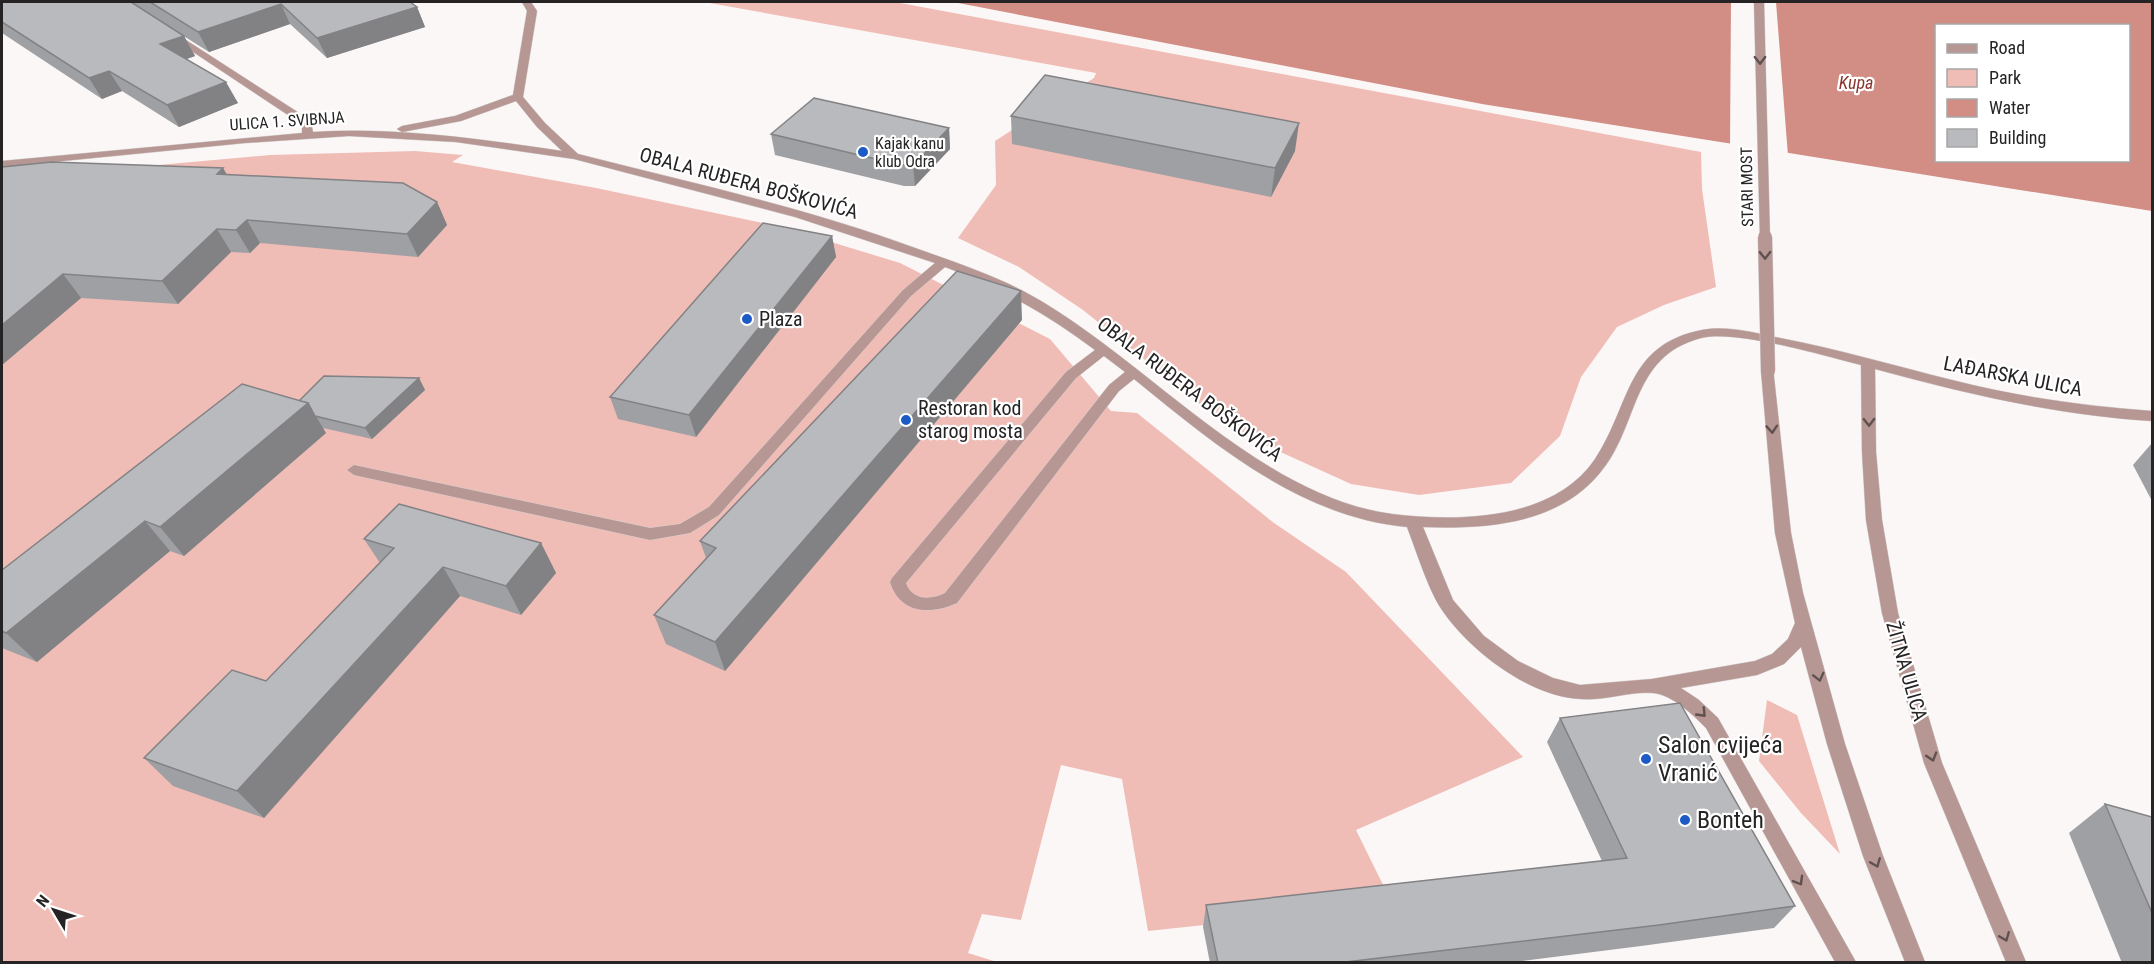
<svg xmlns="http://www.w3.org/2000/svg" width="2154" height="964" font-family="'Roboto Condensed',sans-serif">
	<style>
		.green { fill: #f0bcb6 }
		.water { fill: #d28d85; fill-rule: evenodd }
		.pier { fill: #fbf7f6 }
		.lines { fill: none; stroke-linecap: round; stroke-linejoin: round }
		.minor-casing { stroke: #d4d1d0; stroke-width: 1 }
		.minor { fill: #b79793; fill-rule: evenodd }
		.minor-bridge-far1-casing { stroke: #d4d1d0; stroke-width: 11; stroke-linecap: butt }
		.minor-bridge-casing { stroke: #d4d1d0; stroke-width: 15; stroke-linecap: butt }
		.minor-bridge-far1 { stroke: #b79793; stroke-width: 10 }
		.minor-bridge { stroke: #b79793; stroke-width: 14 }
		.wall { fill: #9fa0a3 }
		.shaded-wall { fill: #828284 }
		.building { fill: #b9babd; stroke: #828284; stroke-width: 1.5 }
		.oneway { stroke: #5f5150 }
		.poi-dot { fill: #1c5ac6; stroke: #fff; stroke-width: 2 }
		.labels { text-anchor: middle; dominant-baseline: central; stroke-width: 4.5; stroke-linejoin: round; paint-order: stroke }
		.far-street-label { font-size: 16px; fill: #252323; stroke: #fff }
		.far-poi-label { font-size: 16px; fill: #252323; stroke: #fff; text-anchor: start }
		.far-water-label { font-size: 18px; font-style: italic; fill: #893630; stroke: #fff }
		.street-label { font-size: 20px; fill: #252323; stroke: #fff }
		.poi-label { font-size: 20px; fill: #252323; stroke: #fff; text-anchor: start }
		.near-poi-label { font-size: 24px; fill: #252323; stroke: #fff; text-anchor: start }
	</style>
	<rect width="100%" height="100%" fill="#fbf7f6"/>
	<g class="green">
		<path d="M 704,2 L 895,2 L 1701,152 L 1702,189 L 1716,287 L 1664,305 L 1617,327 L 1581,377 L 1560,436 L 1511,483 L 1419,495 L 1351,484 L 1232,430 L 1083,310 L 1019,267 L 958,238 L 996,185 L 995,141 L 1094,78 L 1096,73 Z"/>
		<path d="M 415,151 L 463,155 L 452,162 L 596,188 L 782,227 L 900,263 L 1050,339 L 1111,411 L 1137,413 L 1274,523 L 1346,572 L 1523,757 L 1356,830 L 1393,905 L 1148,931 L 1122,779 L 1061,765 L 1021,920 L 982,914 L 968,953 L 997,962 L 2,962 L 2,179 L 270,155 Z"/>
		<path d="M 1767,700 L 1797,715 L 1840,854 L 1801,813 L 1759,761 Z"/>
	</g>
	<path class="water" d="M 953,2 L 2152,2 L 2152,211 L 1482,104 ZM 1936,26 L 2128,26 L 2128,160 L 1936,160 Z"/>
	<path class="pier" d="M 1731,2 L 1776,2 L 1788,156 L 1730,147 Z"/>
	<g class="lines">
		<defs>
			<path id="minor" d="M 522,2 L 531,2 L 537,11 L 523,97 L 545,123 L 578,154 C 692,183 807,208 918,249 C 954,262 991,274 1025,292 C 1143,355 1256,496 1392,514 C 1458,522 1553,521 1595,459 C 1631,405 1625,345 1702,330 C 1727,325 1755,333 1780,338 C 1838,349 1895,366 1952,380 C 2018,397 2084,406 2152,411 L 2152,421 C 2057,415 1967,394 1875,369 L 1876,452 L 1882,520 L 1898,613 L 1942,763 L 2026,962 L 2006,962 L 1924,763 L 1882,613 L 1866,520 L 1862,452 L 1861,365 C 1825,356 1735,329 1701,338 C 1629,357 1640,427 1599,474 C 1556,525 1485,529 1423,527 L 1453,600 L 1484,636 L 1518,661 L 1553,678 L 1580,685 L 1652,679 L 1755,661 L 1772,654 L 1788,639 L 1795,623 L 1775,533 L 1761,371 L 1768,367 L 1773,368 L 1791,533 L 1803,593 L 1845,744 L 1883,856 L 1925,962 L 1905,962 L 1863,856 L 1827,744 L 1801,647 L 1784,664 L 1757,675 L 1681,688 L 1699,700 L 1718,718 L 1856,962 L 1835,962 L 1706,728 C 1693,715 1673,695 1653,693 C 1630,691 1605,701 1581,699 C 1529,697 1467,649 1440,607 C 1427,586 1416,550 1407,527 C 1300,517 1214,444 1134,379 L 1119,391 L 957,603 C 930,615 900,614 890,582 L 892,578 L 1066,372 L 1095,350 C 1048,315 1000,287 945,267 L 911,296 L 719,515 L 690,533 L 650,540 L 354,475 L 347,470 L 354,465 L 650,528 L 680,524 L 709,507 L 903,290 L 935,263 L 795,217 L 574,159 L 456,142 L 349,136 L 245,143 L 2,167 L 2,161 L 302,133 L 302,126 L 288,115 L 169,36 L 169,32 L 172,31 L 296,111 L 311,123 L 313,132 C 397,127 480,139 562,151 L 537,127 L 516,101 L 461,121 L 402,132 L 397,129 L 402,126 L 455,116 L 513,95 L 527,11 ZM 1104,356 L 1125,372 L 1109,385 L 945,593 C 931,600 912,601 906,583 L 1076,378 Z"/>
		</defs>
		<use href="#minor" class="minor-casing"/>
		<use href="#minor" class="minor"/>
		<defs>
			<path id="minor-bridge-far1" d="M 1759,2 L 1765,239"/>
			<path id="minor-bridge" d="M 1765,237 L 1768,371"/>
		</defs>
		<use href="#minor-bridge-far1" class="minor-bridge-far1-casing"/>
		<use href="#minor-bridge" class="minor-bridge-casing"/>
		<use href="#minor-bridge-far1" class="minor-bridge-far1"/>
		<use href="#minor-bridge" class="minor-bridge"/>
	</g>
	<g class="wall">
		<path d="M 2,2 L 410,2 L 417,7 L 425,27 L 327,58 L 290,24 L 209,52 L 166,25 L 184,36 L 195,56 L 187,59 L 238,103 L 179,127 L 122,91 L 102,99 L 2,33 Z"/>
		<path d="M 1011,116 L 1295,151 L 1271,197 L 1012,144 Z"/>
		<path d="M 949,128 L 950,149 L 915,186 L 904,186 L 775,155 L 771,134 Z"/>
		<path d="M 2,167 L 223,168 L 227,175 L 437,202 L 447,225 L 418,257 L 260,243 L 250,253 L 231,252 L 178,304 L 81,298 L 2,365 Z"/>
		<path d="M 832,236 L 836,257 L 696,437 L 618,419 L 610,397 Z"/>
		<path d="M 1022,320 L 725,671 L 666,644 L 654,615 L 706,558 L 700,541 Z"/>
		<path d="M 419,378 L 425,390 L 372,439 L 323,428 L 326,433 L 184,556 L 170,551 L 37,662 L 2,648 L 2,570 L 299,401 Z"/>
		<path d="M 2152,443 L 2152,501 L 2133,465 Z"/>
		<path d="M 364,539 L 541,543 L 556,573 L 521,615 L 460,596 L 264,818 L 173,786 L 144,758 L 266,681 L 380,563 Z"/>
		<path d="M 1560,718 L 1795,906 L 1774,928 L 1641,946 L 1505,963 L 1210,963 L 1203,927 L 1206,905 L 1602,861 L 1547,742 Z"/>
		<path d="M 2105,804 L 2152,817 L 2152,963 L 2122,963 L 2069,833 Z"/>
	</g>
	<g class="shaded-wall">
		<path d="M 281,4 L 290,24 L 209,52 L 198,32 Z"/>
		<path d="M 417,7 L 425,27 L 327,58 L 317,38 Z"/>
		<path d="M 184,36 L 195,56 L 172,64 L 160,44 Z"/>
		<path d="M 109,71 L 122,91 L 102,99 L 89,78 Z"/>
		<path d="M 226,82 L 238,103 L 179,127 L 167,105 Z"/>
		<path d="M 1299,123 L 1295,151 L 1271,197 L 1275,168 Z"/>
		<path d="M 949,128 L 950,149 L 915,186 L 913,165 Z"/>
		<path d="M 223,168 L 236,191 L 217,174 Z"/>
		<path d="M 437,202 L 447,225 L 418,257 L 407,234 Z"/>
		<path d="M 247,220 L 260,243 L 250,253 L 236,230 Z"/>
		<path d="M 217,229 L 231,252 L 178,304 L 162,281 Z"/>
		<path d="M 832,236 L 836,257 L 696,437 L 689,415 Z"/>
		<path d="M 63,274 L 81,298 L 2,365 L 2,325 Z"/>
		<path d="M 1021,291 L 1022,320 L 725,671 L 715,642 Z"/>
		<path d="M 419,378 L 425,390 L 372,439 L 365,428 Z"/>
		<path d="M 308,403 L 326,433 L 184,556 L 160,527 Z"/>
		<path d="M 145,521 L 170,551 L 37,662 L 6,633 Z"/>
		<path d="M 541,543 L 556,573 L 521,615 L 506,586 Z"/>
		<path d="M 443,567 L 460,596 L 264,818 L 237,791 Z"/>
	</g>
	<g class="building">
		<path d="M 2,2 L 131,2 L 184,36 L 160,44 L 226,82 L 167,105 L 109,71 L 89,78 L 2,22 Z"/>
		<path d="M 150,2 L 410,2 L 417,7 L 317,38 L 281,4 L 198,32 Z"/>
		<path d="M 1045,75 L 1299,123 L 1275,168 L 1011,116 Z"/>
		<path d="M 814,98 L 949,128 L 913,165 L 901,165 L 771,134 Z"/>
		<path d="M 52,162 L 223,168 L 217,174 L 403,183 L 437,202 L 407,234 L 247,220 L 236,230 L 217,229 L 162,281 L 63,274 L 2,325 L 2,167 Z"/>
		<path d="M 763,223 L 832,236 L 689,415 L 610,397 Z"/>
		<path d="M 957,271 L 1021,291 L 715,642 L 654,615 L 716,548 L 700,541 Z"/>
		<path d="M 324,376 L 419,378 L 365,428 L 315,416 L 308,403 L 299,401 Z"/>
		<path d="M 242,384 L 308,403 L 160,527 L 145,521 L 6,633 L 2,631 L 2,570 Z"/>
		<path d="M 399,504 L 541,543 L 506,586 L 443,567 L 237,791 L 144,758 L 232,670 L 266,681 L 394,548 L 364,539 Z"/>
		<path d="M 1680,703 L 1795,906 L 1659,925 L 1337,963 L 1218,963 L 1206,905 L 1627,858 L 1560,718 Z"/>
		<path d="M 2105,804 L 2152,817 L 2152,913 Z"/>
	</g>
	<defs><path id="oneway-chevron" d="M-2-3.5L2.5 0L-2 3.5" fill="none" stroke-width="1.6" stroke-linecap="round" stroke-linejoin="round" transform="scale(1.5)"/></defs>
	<g class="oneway">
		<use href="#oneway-chevron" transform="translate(1760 60) rotate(89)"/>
		<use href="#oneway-chevron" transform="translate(1765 255) rotate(89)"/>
		<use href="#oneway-chevron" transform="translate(1869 422) rotate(89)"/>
		<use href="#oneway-chevron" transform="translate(1772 429) rotate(86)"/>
		<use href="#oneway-chevron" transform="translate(1819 677) rotate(76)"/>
		<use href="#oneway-chevron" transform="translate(1702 713) rotate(46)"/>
		<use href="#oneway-chevron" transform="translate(1932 757) rotate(73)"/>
		<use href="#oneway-chevron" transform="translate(1876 863) rotate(68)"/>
		<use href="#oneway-chevron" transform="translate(1799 881) rotate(60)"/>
		<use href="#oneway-chevron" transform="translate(2005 937) rotate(68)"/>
	</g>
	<g class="poi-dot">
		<circle cx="863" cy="152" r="6"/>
		<circle cx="747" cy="319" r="6"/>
		<circle cx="906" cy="420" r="6"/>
		<circle cx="1646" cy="759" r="6"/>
		<circle cx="1685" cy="820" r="6"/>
	</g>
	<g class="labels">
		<g class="far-street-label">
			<text transform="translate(287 121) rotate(-4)">ULICA 1. SVIBNJA</text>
			<text transform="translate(1747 187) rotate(-91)">STARI MOST</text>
		</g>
		<g class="far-poi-label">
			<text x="875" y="143">Kajak kanu<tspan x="875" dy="18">klub Odra</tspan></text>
		</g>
		<g class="far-water-label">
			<text x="1856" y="82">Kupa</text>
		</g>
		<g class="street-label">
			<text transform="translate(749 183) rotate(15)">OBALA RUĐERA BOŠKOVIĆA</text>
			<text transform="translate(2013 376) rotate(11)">LAĐARSKA ULICA</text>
			<text transform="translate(1190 389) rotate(37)">OBALA RUĐERA BOŠKOVIĆA</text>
			<text transform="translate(1907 671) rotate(74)">ŽITNA ULICA</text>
		</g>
		<g class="poi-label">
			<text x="759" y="319">Plaza</text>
			<text x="918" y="408">Restoran kod<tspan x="918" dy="23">starog mosta</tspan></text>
		</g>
		<g class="near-poi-label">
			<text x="1658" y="745">Salon cvijeća<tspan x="1658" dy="28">Vranić</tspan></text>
			<text x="1697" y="820">Bonteh</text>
		</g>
	</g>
	<rect width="2154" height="964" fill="none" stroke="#252323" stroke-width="6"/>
	<rect x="1935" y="24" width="195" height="138" fill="#ffffff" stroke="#a8a7a7" stroke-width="1.5"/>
	<rect x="1947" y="44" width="30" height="9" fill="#b79793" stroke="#a8a7a7" stroke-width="1.5"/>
	<text x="1989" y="54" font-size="18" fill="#252323">Road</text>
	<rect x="1947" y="69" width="30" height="18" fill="#f0bcb6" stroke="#a8a7a7" stroke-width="1.5"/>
	<text x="1989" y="84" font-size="18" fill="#252323">Park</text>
	<rect x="1947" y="99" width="30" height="18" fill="#d28d85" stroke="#a8a7a7" stroke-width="1.5"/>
	<text x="1989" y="114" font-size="18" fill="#252323">Water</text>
	<rect x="1947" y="129" width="30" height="18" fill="#b9babd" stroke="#a8a7a7" stroke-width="1.5"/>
	<text x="1989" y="144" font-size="18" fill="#252323">Building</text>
	<g transform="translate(54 910) rotate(309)" stroke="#ffffff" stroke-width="4.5" paint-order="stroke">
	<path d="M0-4.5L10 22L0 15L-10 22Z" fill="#252323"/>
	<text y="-9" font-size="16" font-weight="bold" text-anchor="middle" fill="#252323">N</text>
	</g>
</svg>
